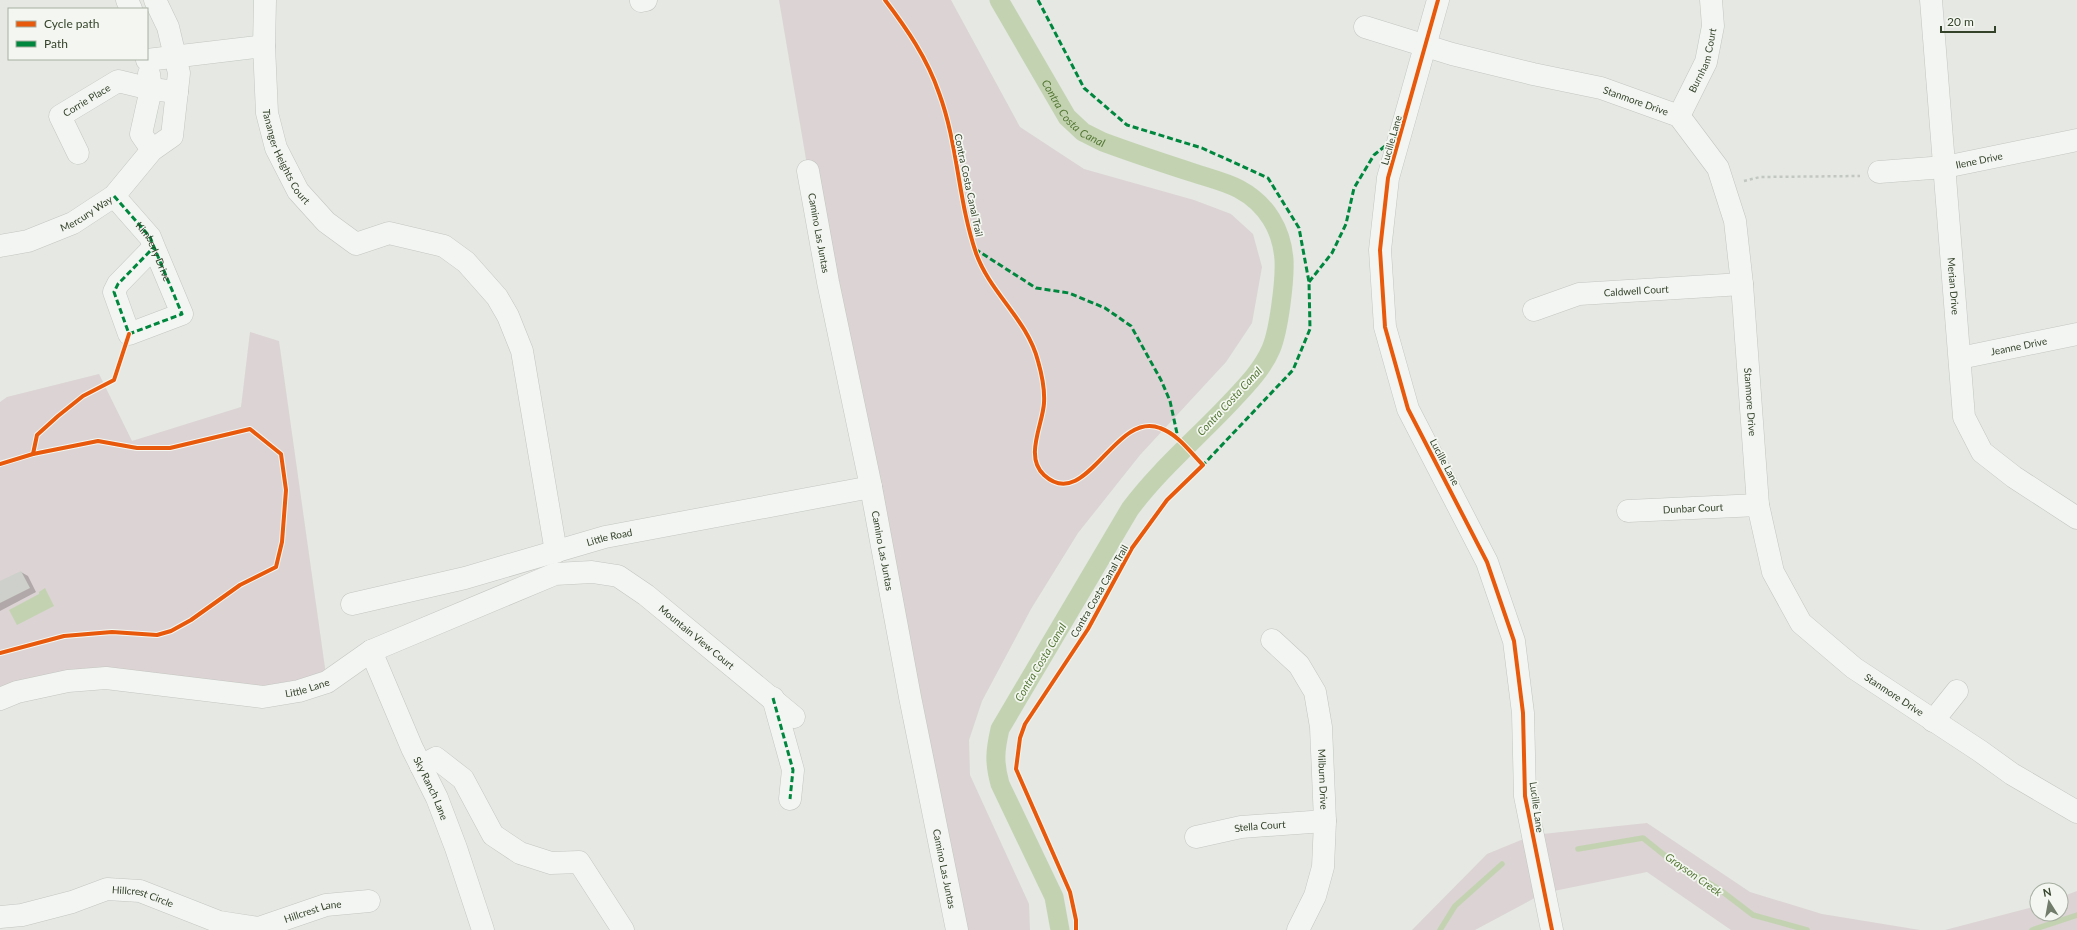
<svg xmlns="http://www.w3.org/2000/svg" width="2077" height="930" font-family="Lato,sans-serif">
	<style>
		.green { fill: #dcd3d4 }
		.water { fill: #c3d3b1 }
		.shadow { fill: #0003 }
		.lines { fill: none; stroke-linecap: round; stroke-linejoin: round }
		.stream { stroke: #c3d3b1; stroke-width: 5.5 }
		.canal { stroke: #c3d3b1; stroke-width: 19 }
		.building { fill: #cdd0cb }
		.minor-casing { stroke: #c3c6c1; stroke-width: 23 }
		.path { stroke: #c3c7c1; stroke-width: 2.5; stroke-dasharray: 3 3; stroke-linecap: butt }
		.minor { stroke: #f3f5f2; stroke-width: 22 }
		.quiet { stroke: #00873e; stroke-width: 3; stroke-dasharray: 6 3; stroke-linecap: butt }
		.cycleway-casing { stroke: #f4f7f1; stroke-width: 6 }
		.cycleway { stroke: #e8590c; stroke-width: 4 }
		.labels { text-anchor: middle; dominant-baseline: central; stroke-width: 3.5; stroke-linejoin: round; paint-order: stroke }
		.street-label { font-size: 10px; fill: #334229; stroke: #f4f7f1 }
		.water-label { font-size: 11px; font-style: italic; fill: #537633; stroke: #f4f7f1 }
	</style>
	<rect width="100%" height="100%" fill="#e5e8e3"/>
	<g class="green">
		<path d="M 779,0 L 951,0 L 1020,127 L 1084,169 L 1194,200 L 1231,214 L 1253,234 L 1262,267 L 1252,323 L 1226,362 L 1140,455 L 1078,533 L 1031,609 L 982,701 L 969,740 L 970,775 L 1029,904 L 1030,930 L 957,930 L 808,171 Z"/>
		<path d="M 250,332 L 279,341 L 327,682 L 299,691 L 138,680 L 0,699 L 0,402 L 7,397 L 99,374 L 132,441 L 241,407 Z"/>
		<path d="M 1647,823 L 1750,892 L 1822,914 L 1920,930 L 1731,930 L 1647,872 L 1544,893 L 1475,930 L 1412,930 L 1487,854 L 1533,835 Z"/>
		<path d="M 2077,891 L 2077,930 L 1945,930 L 2037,906 L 2037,914 L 2061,914 L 2061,897 Z"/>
	</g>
	<path class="water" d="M 45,588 L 54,606 L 17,625 L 9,610 L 39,594 L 39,592 Z"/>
	<path class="shadow" d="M 21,572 L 28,576 L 36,592 L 0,611 L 0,582 Z"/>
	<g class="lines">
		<g class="stream">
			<path d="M 1578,849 L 1643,838 L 1668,858 L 1719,889 L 1753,915 L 1807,930"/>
			<path d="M 1440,930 L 1455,906 L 1502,864"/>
			<path d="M 2032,930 L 2077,915"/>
		</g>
		<path class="canal" id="s1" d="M 999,0 L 1067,117 L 1083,132 L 1103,142 C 1133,153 1163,163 1194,173 C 1209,178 1226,182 1239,189 C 1267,204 1282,230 1284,260 C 1285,280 1279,330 1271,349 C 1262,370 1245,387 1229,404 C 1196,439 1159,470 1130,509 L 1000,729 C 995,751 994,762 1000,784 L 1054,897 L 1060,930"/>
	</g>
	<path class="building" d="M 21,571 L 30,588 L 0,603 L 0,581 Z"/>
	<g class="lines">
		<defs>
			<g id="minor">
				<path d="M 127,0 L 131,9"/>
				<path id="s2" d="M 265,0 L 264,46 L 267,113 L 276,148 L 298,191 L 326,222 L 356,244 L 389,233 L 444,246 L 466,262 L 497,297 L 508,316 L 522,351 L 556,552"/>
				<path d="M 1438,0 L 1388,178 L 1380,250 L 1385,327 L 1408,409 L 1487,562 L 1514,641 L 1523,713 L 1525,796 L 1552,930"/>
				<path id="s3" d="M 1931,0 L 1964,417 L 1982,452 L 2014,477 L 2077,518"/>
				<path d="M 641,1 L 646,0"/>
				<path id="s4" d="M 1365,27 L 1452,54 L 1533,74 L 1601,88 L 1679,116 L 1718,168 L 1735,221 L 1742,284 L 1758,505 L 1773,572 L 1801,623 L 1854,668 L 1980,751 L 2012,774 L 2077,812"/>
				<path d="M 147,60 L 264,46"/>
				<path d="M 149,74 L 151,89 L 141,134 L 152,150"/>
				<path id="s5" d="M 1679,116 L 1706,62 L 1713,26 L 1711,0"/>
				<path id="s6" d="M 78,153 L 60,116 L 118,81 L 151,89 L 177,92"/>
				<path id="s7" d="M 808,171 L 828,282 L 871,487 L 910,697 L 957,930"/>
				<path id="s8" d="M 1879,172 L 1945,167 L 2077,140"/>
				<path d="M 114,196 L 150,237 L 154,247 L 182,314 L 129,334 L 114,292 L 118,284 L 154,247"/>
				<path id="s9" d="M 0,246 L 28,241 L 73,223 L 114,196 L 152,150 L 172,136 L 179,73 L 168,27 L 155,0"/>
				<path id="s10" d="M 1534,310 L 1579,294 L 1742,284"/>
				<path id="s11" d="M 1960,358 L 2077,334"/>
				<path id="s12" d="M 1628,511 L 1758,505"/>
				<path id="s13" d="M 352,604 L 465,578 L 605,537 L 871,487"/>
				<path id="s14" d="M 1272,640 L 1299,665 L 1315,692 L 1321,727 L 1325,821 L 1323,867 L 1315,896 L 1298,930"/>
				<path id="s15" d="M 371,651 L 412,748 L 437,798 L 456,848 L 483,930"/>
				<path d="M 773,698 L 793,770 L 790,799"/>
				<path id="s16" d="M 0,699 L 17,692 L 68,681 L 106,678 L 263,697 L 299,691 L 327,682 L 371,651 L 555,574 L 592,572 L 618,576 L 646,595 L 794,717"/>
				<path d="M 1933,721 L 1957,691"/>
				<path d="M 421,766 L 436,758 L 463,779 L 493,835 L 520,853 L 551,863 L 579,862 L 623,930"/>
				<path id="s17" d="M 1196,837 L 1241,827 L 1325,821"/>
				<path id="s18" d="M 0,917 L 22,915 L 72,902 L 107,889 L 140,891 L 219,922 L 259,928 L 326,905 L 369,901"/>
			</g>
		</defs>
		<use href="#minor" class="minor-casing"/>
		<path class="path" d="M 1744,181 L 1760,177 L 1860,176"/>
		<use href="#minor" class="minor"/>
		<g class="quiet">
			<path d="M 1038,0 L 1084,88 L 1127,125 L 1202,148 L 1268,178 L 1299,228 L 1309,282 L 1310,329 L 1293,370 L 1203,465"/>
			<path id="s19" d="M 114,196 L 150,237 L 154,247 L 182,314 L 129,334 L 114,292 L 118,284 L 154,247"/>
			<path d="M 975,249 L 1036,288 L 1069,293 L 1105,308 L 1131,326 L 1161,380 L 1170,401 L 1178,438"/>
			<path d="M 1309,282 L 1332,253 L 1346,224 L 1354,188 L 1374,155 L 1400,134"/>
			<path d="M 773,698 L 793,770 L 790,799"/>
		</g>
		<defs>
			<g id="cycleway">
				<path d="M 885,0 C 907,29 927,58 939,93 C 958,144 958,201 976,253 C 990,293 1027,319 1038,361 C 1042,375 1045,388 1044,403 C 1043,424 1024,457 1044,475 C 1086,514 1115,410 1160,428 C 1179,435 1190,452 1203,465 L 1167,500 L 1132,548 L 1088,629 L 1025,724 L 1020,738 L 1016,769 L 1070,892 L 1076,920 L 1076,930"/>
				<path d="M 1438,0 L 1388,178 L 1380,250 L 1385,327 L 1408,409 L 1487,562 L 1514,641 L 1523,713 L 1525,796 L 1552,930"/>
				<path d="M 33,454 L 37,435 L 58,416 L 83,396 L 114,380 L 129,334"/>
				<path d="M 0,464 L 33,454 L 98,441 L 137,448 L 170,448 L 250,429 L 281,454 L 286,490 L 282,542 L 276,567 L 240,585 L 191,620 L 171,631 L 157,635 L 112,632 L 64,636 L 0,653"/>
			</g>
		</defs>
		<use href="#cycleway" class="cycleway-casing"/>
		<use href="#cycleway" class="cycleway"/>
	</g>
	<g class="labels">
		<g class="street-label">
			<text stroke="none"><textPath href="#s5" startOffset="61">Burnham Court</textPath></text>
			<text stroke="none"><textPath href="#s6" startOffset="72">Corrie Place</textPath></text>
			<text stroke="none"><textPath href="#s4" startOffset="281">Stanmore Drive</textPath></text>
			<text transform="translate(1391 140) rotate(-74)">Lucille Lane</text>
			<text stroke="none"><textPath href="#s2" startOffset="161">Tananger Heights Court</textPath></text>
			<text stroke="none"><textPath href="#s8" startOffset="101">Ilene Drive</textPath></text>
			<text transform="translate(969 185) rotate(78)">Contra Costa Canal Trail</text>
			<text stroke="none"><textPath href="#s9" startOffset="93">Mercury Way</textPath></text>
			<text stroke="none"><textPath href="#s7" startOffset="63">Camino Las Juntas</textPath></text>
			<text stroke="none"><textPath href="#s19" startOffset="69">Kimberly Drive</textPath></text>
			<text stroke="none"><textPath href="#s3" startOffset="287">Merian Drive</textPath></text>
			<text stroke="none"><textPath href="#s10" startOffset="105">Caldwell Court</textPath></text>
			<text stroke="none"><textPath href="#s11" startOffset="60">Jeanne Drive</textPath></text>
			<text stroke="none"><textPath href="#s4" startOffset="629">Stanmore Drive</textPath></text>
			<text transform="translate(1445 462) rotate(62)">Lucille Lane</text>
			<text stroke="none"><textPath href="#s12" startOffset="65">Dunbar Court</textPath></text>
			<text stroke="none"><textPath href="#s13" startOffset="266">Little Road</textPath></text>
			<text stroke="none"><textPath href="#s7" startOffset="387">Camino Las Juntas</textPath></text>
			<text transform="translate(1099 591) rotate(-60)">Contra Costa Canal Trail</text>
			<text stroke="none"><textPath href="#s16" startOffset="749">Mountain View Court</textPath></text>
			<text stroke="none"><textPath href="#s16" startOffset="312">Little Lane</textPath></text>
			<text stroke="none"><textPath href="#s4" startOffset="977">Stanmore Drive</textPath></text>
			<text stroke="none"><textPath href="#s14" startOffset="156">Milburn Drive</textPath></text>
			<text stroke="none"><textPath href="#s15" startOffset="150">Sky Ranch Lane</textPath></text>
			<text transform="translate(1537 807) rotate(82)">Lucille Lane</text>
			<text stroke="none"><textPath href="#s17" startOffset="65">Stella Court</textPath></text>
			<text stroke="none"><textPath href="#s7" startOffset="711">Camino Las Juntas</textPath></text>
			<text stroke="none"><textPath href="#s18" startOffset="148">Hillcrest Circle</textPath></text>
			<text stroke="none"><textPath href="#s18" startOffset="326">Hillcrest Lane</textPath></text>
		</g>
		<g class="water-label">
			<text stroke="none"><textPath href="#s1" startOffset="137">Contra Costa Canal</textPath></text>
			<text transform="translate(1229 401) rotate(-47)">Contra Costa Canal</text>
			<text transform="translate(1040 662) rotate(-59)">Contra Costa Canal</text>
			<text transform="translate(1694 874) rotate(35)">Grayson Creek</text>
		</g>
	</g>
	<rect x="8" y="8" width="140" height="52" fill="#f4f7f1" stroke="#a7afa1"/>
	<rect x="16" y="21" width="20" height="6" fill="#e8590c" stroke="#a7afa1"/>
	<text x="44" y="28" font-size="12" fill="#334229">Cycle path</text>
	<rect x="16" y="41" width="20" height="6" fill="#00873e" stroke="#a7afa1"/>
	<text x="44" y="48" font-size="12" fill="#334229">Path</text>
	<g transform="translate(2049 902) rotate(349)"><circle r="19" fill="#f4f7f1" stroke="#a7afa1"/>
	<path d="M0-3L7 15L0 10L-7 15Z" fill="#717c6a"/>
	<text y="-6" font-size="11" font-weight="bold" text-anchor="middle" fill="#334229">N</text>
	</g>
	<path d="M1941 26v6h54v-6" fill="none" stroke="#334229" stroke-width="2"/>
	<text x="1947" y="26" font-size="12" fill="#334229" stroke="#f4f7f1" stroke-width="3" paint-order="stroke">20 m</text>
</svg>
